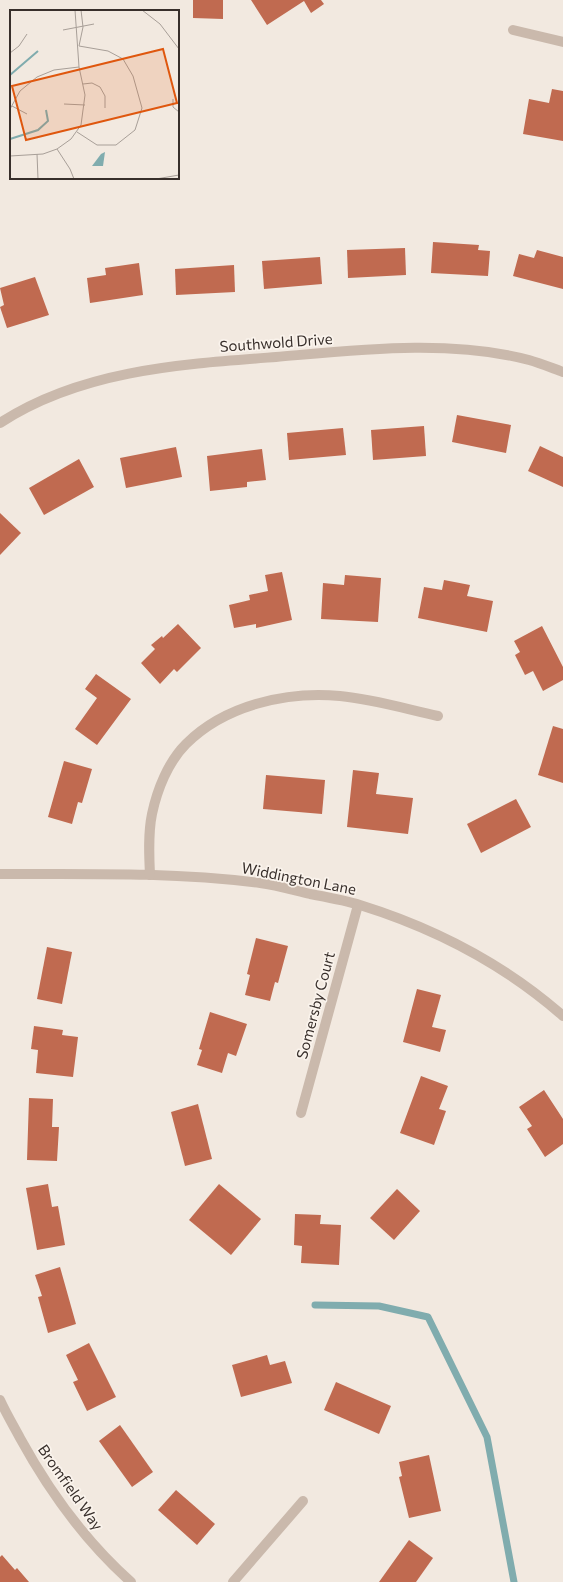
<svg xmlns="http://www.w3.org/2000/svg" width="563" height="1582" font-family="Commissioner,sans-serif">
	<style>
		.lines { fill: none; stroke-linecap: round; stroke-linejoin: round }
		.stream { stroke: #80acae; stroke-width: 7 }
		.building { fill: #c06a50 }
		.minor { stroke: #cab9ac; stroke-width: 10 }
		.labels { text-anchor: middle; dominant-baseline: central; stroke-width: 3.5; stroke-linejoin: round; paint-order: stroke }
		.street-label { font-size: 15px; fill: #382f2b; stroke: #faf3ec }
		.inset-river { fill: none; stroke: #80acae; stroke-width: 2 }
		.inset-road { fill: none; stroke: #a89f98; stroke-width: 1 }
		.view { fill: #df570e; fill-opacity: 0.15; stroke: #df570e; stroke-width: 2 }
		.inset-edge { fill: none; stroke: #382f2b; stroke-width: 2 }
	</style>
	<rect width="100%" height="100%" fill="#f2e9e0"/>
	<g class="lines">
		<path class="stream" d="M 315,1305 L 379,1306 L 428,1317 L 487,1437 L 514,1582"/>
	</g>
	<g class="building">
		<path d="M 193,0 L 223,0 L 223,19 L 193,18 Z"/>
		<path d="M 251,0 L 321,0 L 324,4 L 311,13 L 304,1 L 267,25 Z"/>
		<path d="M 552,89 L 563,91 L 563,141 L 523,134 L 529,99 L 549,103 Z"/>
		<path d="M 433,242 L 479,245 L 478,250 L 490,251 L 488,276 L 431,273 Z"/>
		<path d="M 405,248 L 406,275 L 348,278 L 347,250 Z"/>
		<path d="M 537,250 L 563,257 L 563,289 L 513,276 L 519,254 L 534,258 Z"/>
		<path d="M 320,257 L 322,284 L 264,289 L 262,261 Z"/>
		<path d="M 139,263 L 143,295 L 90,303 L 87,278 L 106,275 L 105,268 Z"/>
		<path d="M 234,265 L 235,292 L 176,295 L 175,269 Z"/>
		<path d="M 35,277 L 49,315 L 7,328 L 0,307 L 4,305 L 0,288 Z"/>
		<path d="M 457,415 L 511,425 L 506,453 L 452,442 Z"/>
		<path d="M 424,426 L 426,456 L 373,460 L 371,430 Z"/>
		<path d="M 343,428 L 346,455 L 289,460 L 287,433 Z"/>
		<path d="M 540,446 L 563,457 L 563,487 L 528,471 Z"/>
		<path d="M 176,447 L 182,477 L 126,488 L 120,458 Z"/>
		<path d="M 262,449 L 266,480 L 247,482 L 247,487 L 210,491 L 207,456 Z"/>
		<path d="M 79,459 L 94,487 L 44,515 L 29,488 Z"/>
		<path d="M 0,513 L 21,533 L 0,555 Z"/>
		<path d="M 282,572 L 292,620 L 256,628 L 256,624 L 234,628 L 229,605 L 250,600 L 249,595 L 268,591 L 265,575 Z"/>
		<path d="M 345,575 L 381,578 L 378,622 L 321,619 L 323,583 L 344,585 Z"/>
		<path d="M 444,580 L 470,585 L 467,596 L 493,601 L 487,632 L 418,618 L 424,587 L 442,590 Z"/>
		<path d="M 178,624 L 201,648 L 177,672 L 174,669 L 160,684 L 141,663 L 155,649 L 151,645 L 162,636 L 163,638 Z"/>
		<path d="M 542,626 L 563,667 L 563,680 L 543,691 L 533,671 L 525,675 L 515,655 L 520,652 L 514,641 Z"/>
		<path d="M 96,674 L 131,699 L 97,745 L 75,729 L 97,698 L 85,689 Z"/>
		<path d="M 553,726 L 563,729 L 563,783 L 538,775 Z"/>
		<path d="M 64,761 L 92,769 L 82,803 L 78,802 L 72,824 L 48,817 Z"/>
		<path d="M 353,770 L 379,773 L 376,794 L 413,798 L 408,834 L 347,827 Z"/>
		<path d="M 266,775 L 325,780 L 322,814 L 263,809 Z"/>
		<path d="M 516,799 L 531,827 L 481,853 L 467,824 Z"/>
		<path d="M 256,938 L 288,946 L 278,983 L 275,982 L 270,1001 L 245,995 L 250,975 L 247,974 Z"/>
		<path d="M 47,947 L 72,952 L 62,1004 L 37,999 Z"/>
		<path d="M 417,989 L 441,995 L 432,1027 L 446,1030 L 440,1052 L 403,1042 Z"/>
		<path d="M 210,1012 L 247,1024 L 236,1056 L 228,1053 L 222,1073 L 197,1065 L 202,1050 L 199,1049 Z"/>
		<path d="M 34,1026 L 63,1030 L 62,1035 L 78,1037 L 73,1077 L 36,1073 L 38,1050 L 31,1049 Z"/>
		<path d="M 421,1076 L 448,1086 L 439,1109 L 446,1111 L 434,1145 L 400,1133 Z"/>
		<path d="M 544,1090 L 563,1119 L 563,1144 L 545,1157 L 527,1129 L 532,1126 L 519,1107 Z"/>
		<path d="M 29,1098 L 53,1099 L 52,1127 L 59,1127 L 57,1161 L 27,1160 Z"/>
		<path d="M 198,1104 L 212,1159 L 185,1166 L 171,1112 Z"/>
		<path d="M 48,1184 L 52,1207 L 58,1206 L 65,1245 L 37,1250 L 26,1188 Z"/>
		<path d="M 219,1184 L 261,1219 L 231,1255 L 189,1220 Z"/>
		<path d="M 397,1189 L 420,1211 L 394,1240 L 370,1218 Z"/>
		<path d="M 295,1214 L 321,1215 L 320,1224 L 341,1225 L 339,1265 L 301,1263 L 302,1246 L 294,1245 Z"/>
		<path d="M 60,1267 L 76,1324 L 48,1333 L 38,1297 L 42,1296 L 35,1275 Z"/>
		<path d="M 89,1343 L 116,1397 L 87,1411 L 73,1382 L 78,1380 L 66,1355 Z"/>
		<path d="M 267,1355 L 270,1365 L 285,1361 L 292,1383 L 241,1397 L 232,1365 Z"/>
		<path d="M 336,1382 L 391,1406 L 379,1434 L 324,1410 Z"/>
		<path d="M 120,1425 L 153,1472 L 132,1487 L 99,1441 Z"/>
		<path d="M 429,1455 L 441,1511 L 409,1518 L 399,1477 L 402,1476 L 399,1462 Z"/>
		<path d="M 176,1490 L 215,1524 L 197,1545 L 158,1510 Z"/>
		<path d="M 409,1540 L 433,1558 L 416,1582 L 379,1582 Z"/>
		<path d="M 2,1555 L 15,1570 L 17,1568 L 29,1582 L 0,1582 L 0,1557 Z"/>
	</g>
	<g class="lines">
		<g class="minor">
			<path d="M 513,30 L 563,42"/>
			<path d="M 0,423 C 81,370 182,364 276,357 C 357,350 450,339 529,360 C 540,363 552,368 563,372"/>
			<path d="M 0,874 C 87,874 174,872 260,883 C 276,885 293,890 310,894 C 326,897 344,900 360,905 C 434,928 505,965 563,1016"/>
			<path d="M 150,875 C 149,855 148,833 152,814 C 157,790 168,762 186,744 C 225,705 287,691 340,696 C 373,699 406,709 438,716"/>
			<path d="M 301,1113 L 358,905"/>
			<path d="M 0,1400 C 6,1413 13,1425 20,1438 C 49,1491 85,1541 131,1582"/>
			<path d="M 233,1582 L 303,1501"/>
		</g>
	</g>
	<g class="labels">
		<g class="street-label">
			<text transform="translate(276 342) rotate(-4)">Southwold Drive</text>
			<text transform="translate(299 878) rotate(11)">Widdington Lane</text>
			<text transform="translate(315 1005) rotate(-75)">Somersby Court</text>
			<text transform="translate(71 1487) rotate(55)">Bromfield Way</text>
		</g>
	</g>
	<g transform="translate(10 10)">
		<rect width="169" height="169" fill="#f2e9e0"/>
		<path d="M 95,142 L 93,156 L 82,156 L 91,144 Z" fill="#80acae"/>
		<path class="inset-river" d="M 0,65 L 28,41M 0,129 L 28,120 L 38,111 L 36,100"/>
		<path class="inset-road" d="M 132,0 L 150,14 L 169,39M 53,20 L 84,14M 69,36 L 73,17 L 71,0M 0,43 L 9,36 L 17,24M 73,74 L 82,73 L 90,77 L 95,86 L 95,98M 163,89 L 163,97 L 169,102M 54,94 L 75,95M 2,96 L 17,104M 0,99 L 10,81 L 27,67 L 44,60 L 69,57M 67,122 L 87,135 L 106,135 L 125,120 L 132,98 L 123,66 L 113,49 L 98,41 L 69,36M 47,139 L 60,159 L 64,169M 27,144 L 28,169M 0,146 L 33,144 L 47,139 L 61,129 L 71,115 L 75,85 L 69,57 L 65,0M 146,169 L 169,165"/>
		<path class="view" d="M 153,39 L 167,93 L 16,130 L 2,76 Z"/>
		<rect width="169" height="169" class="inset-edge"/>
	</g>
</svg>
